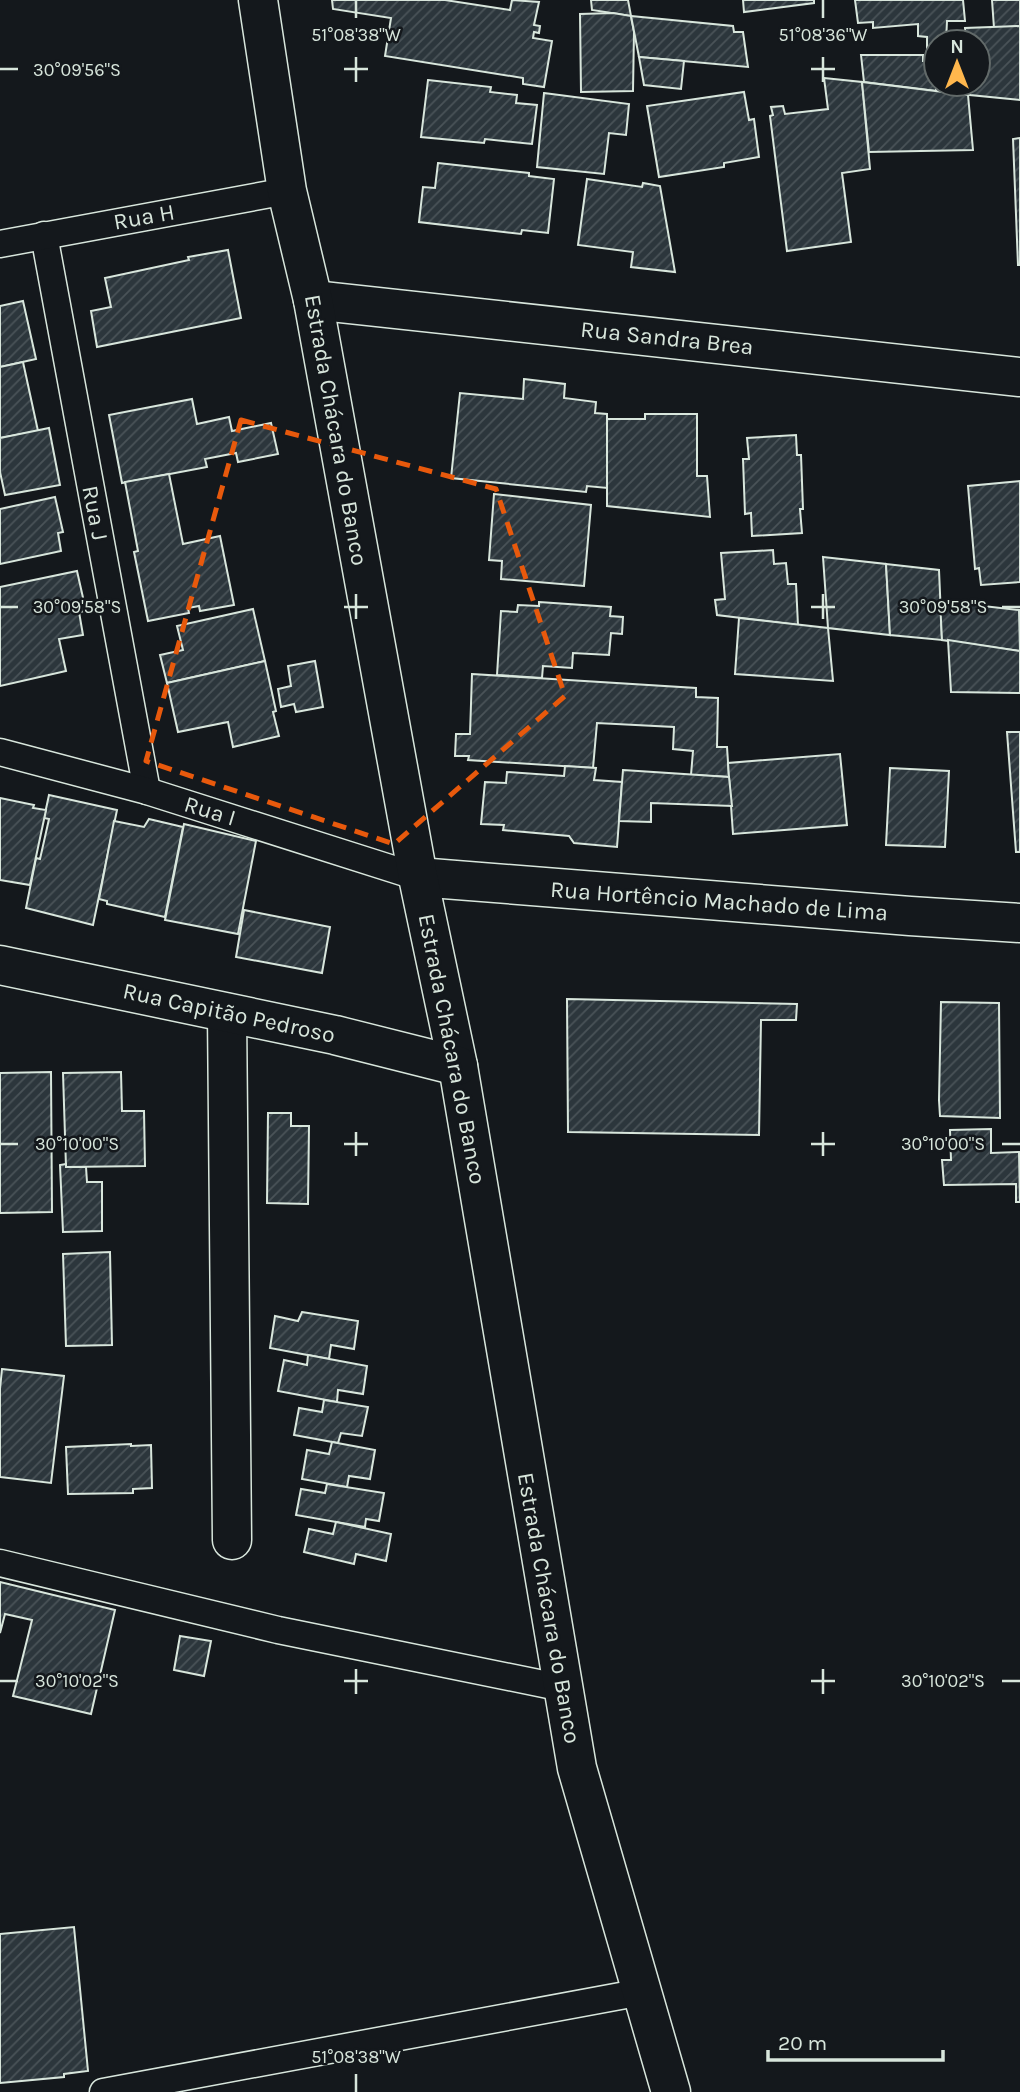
<svg xmlns="http://www.w3.org/2000/svg" width="1020" height="2092" font-family="Karla,sans-serif">
	<style>
		.building { fill: url(#building-hatch); stroke: #d8e6dc; stroke-width: 2 }
		.lines { fill: none; stroke-linecap: round; stroke-linejoin: round }
		.service-casing { stroke: #d8e6dc; stroke-width: 29 }
		.minor-casing { stroke: #d8e6dc; stroke-width: 41 }
		.tertiary-casing { stroke: #d8e6dc; stroke-width: 41 }
		.service { stroke: #14181c; stroke-width: 26 }
		.minor { stroke: #14181c; stroke-width: 38 }
		.tertiary { stroke: #14181c; stroke-width: 38 }
		.marked { fill: none; stroke: #e8590c; stroke-width: 5; stroke-dasharray: 14 9; stroke-linejoin: round }
		.ticks { fill: none; stroke: #d8e6dc; stroke-width: 2.5 }
		.labels { text-anchor: middle; dominant-baseline: central; stroke-width: 5; stroke-linejoin: round; paint-order: stroke }
		.street-label { font-size: 23px; fill: #d8e6dc; stroke: #14181c }
		.ticks-label { font-size: 18px; text-anchor: middle; fill: #d8e6dc; stroke: #14181c; stroke-width: 5; stroke-linejoin: round; paint-order: stroke }
	</style>
	<defs>
		<pattern id="building-hatch" width="6" height="6" patternUnits="userSpaceOnUse" patternTransform="scale(1.75)"><rect width="6" height="6" fill="#2c363c"/><path d="M-1 1l2-2M0 6l6-6M5 7l2-2" fill="none" stroke="#4a5358"/></pattern>
	</defs>
	<rect width="100%" height="100%" fill="#14181c"/>
	<g class="building">
		<path d="M 332,0 L 445,0 L 510,10 L 512,0 L 539,2 L 534,25 L 540,26 L 539,33 L 534,32 L 533,38 L 552,41 L 544,87 L 523,84 L 523,78 L 385,56 L 391,18 L 333,9 Z"/>
		<path d="M 591,0 L 628,0 L 631,16 L 592,10 Z"/>
		<path d="M 743,0 L 814,0 L 814,3 L 744,12 Z"/>
		<path d="M 855,0 L 963,0 L 965,21 L 947,21 L 946,42 L 936,42 L 936,49 L 927,49 L 927,37 L 918,36 L 918,24 L 873,28 L 873,22 L 858,23 Z"/>
		<path d="M 992,0 L 1020,0 L 1020,26 L 994,28 Z"/>
		<path d="M 613,13 L 631,16 L 634,32 L 633,91 L 581,92 L 580,14 Z"/>
		<path d="M 631,16 L 733,26 L 734,32 L 743,32 L 748,67 L 639,57 Z"/>
		<path d="M 1020,26 L 1020,100 L 970,95 L 969,84 L 978,84 L 978,42 L 966,42 L 965,28 Z"/>
		<path d="M 861,55 L 923,55 L 923,61 L 936,62 L 936,91 L 864,82 Z"/>
		<path d="M 639,57 L 684,61 L 681,89 L 644,85 Z"/>
		<path d="M 824,78 L 862,82 L 870,169 L 842,173 L 851,242 L 787,251 L 770,116 L 773,115 L 771,107 L 783,106 L 785,114 L 828,109 Z"/>
		<path d="M 428,80 L 491,87 L 490,92 L 517,95 L 516,103 L 537,105 L 532,144 L 485,139 L 484,143 L 421,137 Z"/>
		<path d="M 862,82 L 968,95 L 973,150 L 869,152 Z"/>
		<path d="M 744,92 L 749,120 L 754,119 L 759,157 L 724,163 L 724,167 L 659,177 L 647,106 Z"/>
		<path d="M 544,93 L 629,104 L 626,135 L 609,133 L 604,174 L 537,167 Z"/>
		<path d="M 1020,138 L 1020,265 L 1018,265 L 1013,139 Z"/>
		<path d="M 438,163 L 529,173 L 529,176 L 554,179 L 548,233 L 522,230 L 521,234 L 419,222 L 423,187 L 435,188 Z"/>
		<path d="M 587,179 L 642,187 L 643,183 L 660,186 L 675,272 L 631,267 L 633,252 L 578,245 Z"/>
		<path d="M 228,250 L 241,318 L 97,347 L 91,311 L 111,307 L 105,278 L 189,260 L 188,257 Z"/>
		<path d="M 23,301 L 36,359 L 0,367 L 0,306 Z"/>
		<path d="M 23,362 L 38,431 L 0,438 L 0,367 Z"/>
		<path d="M 524,379 L 565,384 L 564,398 L 596,402 L 595,413 L 607,414 L 607,488 L 587,486 L 586,492 L 451,478 L 460,393 L 523,399 Z"/>
		<path d="M 192,399 L 197,424 L 229,417 L 232,431 L 271,423 L 278,454 L 238,462 L 236,453 L 205,459 L 207,467 L 122,483 L 109,415 Z"/>
		<path d="M 645,414 L 697,414 L 697,476 L 707,476 L 710,517 L 607,506 L 607,419 L 645,419 Z"/>
		<path d="M 49,428 L 60,485 L 5,495 L 0,472 L 0,438 Z"/>
		<path d="M 796,435 L 797,455 L 801,455 L 803,509 L 800,509 L 802,533 L 752,536 L 751,513 L 745,514 L 743,459 L 749,459 L 747,438 Z"/>
		<path d="M 169,474 L 183,544 L 220,536 L 234,605 L 200,611 L 199,606 L 188,608 L 189,613 L 148,621 L 134,552 L 138,551 L 125,482 Z"/>
		<path d="M 1020,481 L 1020,582 L 981,585 L 979,568 L 975,569 L 968,486 Z"/>
		<path d="M 494,494 L 591,505 L 584,586 L 501,579 L 502,561 L 489,560 Z"/>
		<path d="M 55,497 L 63,532 L 58,533 L 61,551 L 0,564 L 0,509 Z"/>
		<path d="M 773,550 L 774,564 L 786,563 L 788,584 L 796,584 L 798,625 L 717,615 L 715,600 L 725,599 L 721,553 Z"/>
		<path d="M 823,557 L 886,564 L 890,635 L 828,628 Z"/>
		<path d="M 886,564 L 939,570 L 942,640 L 890,635 Z"/>
		<path d="M 77,571 L 86,611 L 79,612 L 83,635 L 59,639 L 66,671 L 0,686 L 0,587 Z"/>
		<path d="M 940,601 L 1019,610 L 1020,651 L 942,640 Z"/>
		<path d="M 539,602 L 611,607 L 610,616 L 623,617 L 622,634 L 611,633 L 609,655 L 573,653 L 572,668 L 543,666 L 542,678 L 497,675 L 501,611 L 517,612 L 518,605 L 539,606 Z"/>
		<path d="M 253,609 L 265,661 L 167,683 L 160,655 L 183,650 L 177,626 Z"/>
		<path d="M 739,618 L 828,628 L 833,681 L 735,674 Z"/>
		<path d="M 948,640 L 1020,651 L 1020,693 L 951,692 Z"/>
		<path d="M 265,661 L 276,711 L 273,712 L 279,736 L 233,747 L 228,722 L 178,732 L 167,683 Z"/>
		<path d="M 315,661 L 323,707 L 296,712 L 294,704 L 281,707 L 278,689 L 291,686 L 288,666 Z"/>
		<path d="M 472,674 L 696,688 L 696,697 L 718,698 L 717,747 L 727,747 L 729,777 L 691,775 L 693,751 L 673,749 L 674,727 L 597,723 L 593,768 L 468,760 L 469,756 L 455,756 L 456,734 L 470,734 Z"/>
		<path d="M 1007,732 L 1020,732 L 1020,852 L 1016,852 Z"/>
		<path d="M 840,754 L 847,825 L 733,834 L 728,763 Z"/>
		<path d="M 565,766 L 596,768 L 594,780 L 622,782 L 617,847 L 574,843 L 569,836 L 503,830 L 504,825 L 481,824 L 485,782 L 506,783 L 507,772 L 564,776 Z"/>
		<path d="M 890,768 L 949,771 L 945,847 L 886,845 Z"/>
		<path d="M 623,770 L 729,777 L 732,806 L 651,803 L 651,822 L 619,821 Z"/>
		<path d="M 49,795 L 117,810 L 93,925 L 26,908 L 36,858 L 40,859 L 49,819 L 44,818 Z"/>
		<path d="M 0,798 L 34,805 L 33,808 L 46,810 L 30,885 L 0,880 Z"/>
		<path d="M 149,819 L 183,827 L 165,917 L 107,904 L 107,901 L 99,899 L 114,821 L 144,827 Z"/>
		<path d="M 184,824 L 256,841 L 238,934 L 165,920 Z"/>
		<path d="M 244,910 L 330,927 L 322,973 L 236,957 Z"/>
		<path d="M 567,999 L 797,1004 L 796,1020 L 761,1020 L 759,1135 L 568,1132 Z"/>
		<path d="M 941,1002 L 999,1003 L 1000,1118 L 940,1116 L 939,1100 Z"/>
		<path d="M 51,1072 L 52,1212 L 0,1213 L 0,1073 Z"/>
		<path d="M 121,1072 L 122,1111 L 144,1111 L 145,1166 L 66,1167 L 63,1073 Z"/>
		<path d="M 268,1113 L 291,1113 L 291,1126 L 309,1126 L 308,1204 L 267,1203 Z"/>
		<path d="M 991,1129 L 991,1153 L 1019,1152 L 1020,1202 L 1016,1202 L 1016,1184 L 944,1185 L 942,1160 L 951,1160 L 950,1130 Z"/>
		<path d="M 66,1164 L 66,1167 L 86,1167 L 87,1182 L 102,1182 L 102,1231 L 63,1232 L 60,1165 Z"/>
		<path d="M 110,1252 L 112,1345 L 66,1346 L 63,1254 Z"/>
		<path d="M 302,1312 L 358,1321 L 354,1349 L 331,1345 L 329,1359 L 270,1348 L 275,1316 L 298,1321 Z"/>
		<path d="M 308,1355 L 367,1366 L 363,1394 L 338,1390 L 337,1402 L 278,1391 L 284,1360 L 307,1365 Z"/>
		<path d="M 2,1369 L 64,1376 L 51,1483 L 0,1477 L 0,1389 Z"/>
		<path d="M 324,1400 L 368,1407 L 362,1436 L 341,1433 L 338,1443 L 294,1435 L 299,1408 L 322,1412 Z"/>
		<path d="M 332,1442 L 375,1450 L 370,1479 L 349,1476 L 347,1487 L 302,1479 L 307,1450 L 329,1454 Z"/>
		<path d="M 131,1444 L 131,1446 L 151,1445 L 152,1488 L 133,1489 L 133,1493 L 68,1494 L 66,1447 Z"/>
		<path d="M 327,1484 L 384,1493 L 379,1521 L 366,1519 L 365,1527 L 296,1515 L 301,1489 L 325,1493 Z"/>
		<path d="M 336,1522 L 391,1534 L 386,1561 L 356,1554 L 354,1564 L 304,1552 L 309,1529 L 333,1534 Z"/>
		<path d="M 0,1582 L 115,1610 L 91,1714 L 13,1696 L 32,1620 L 5,1614 L 0,1633 Z"/>
		<path d="M 180,1636 L 211,1641 L 204,1676 L 174,1670 Z"/>
		<path d="M 74,1927 L 88,2071 L 64,2074 L 64,2077 L 0,2083 L 0,1934 Z"/>
	</g>
	<g class="lines">
		<defs>
			<g id="service">
				<path d="M 44,235 L 147,791"/>
				<path d="M 0,244 L 287,191"/>
				<path d="M 0,752 L 147,791 L 418,877"/>
				<path d="M 0,1563 L 278,1630 L 563,1688"/>
				<path d="M 103,2092 L 642,1992"/>
			</g>
			<g id="minor">
				<path d="M 313,300 L 1020,377"/>
				<path d="M 418,877 L 910,916 L 1020,923"/>
				<path d="M 227,1013 L 232,1540"/>
			</g>
			<g id="tertiary">
				<path d="M 258,0 L 287,191 L 313,300 L 418,877 L 458,1066 L 577,1768 L 671,2092"/>
				<path d="M 0,965 L 335,1035 L 458,1066"/>
			</g>
		</defs>
		<use href="#service" class="service-casing"/>
		<use href="#minor" class="minor-casing"/>
		<use href="#tertiary" class="tertiary-casing"/>
		<use href="#service" class="service"/>
		<use href="#minor" class="minor"/>
		<use href="#tertiary" class="tertiary"/>
	</g>
	<path class="marked" d="M 241,420 L 496,489 L 565,696 L 394,844 L 146,761 Z"/>
	<path class="ticks" d="M 356,0 L 356,18M 823,0 L 823,18M 356,57 L 356,82M 823,57 L 823,82M 0,69 L 18,69M 344,69 L 368,69M 811,69 L 835,69M 356,594 L 356,619M 823,594 L 823,619M 0,607 L 18,607M 344,607 L 368,607M 811,607 L 835,607M 1002,607 L 1020,607M 356,1132 L 356,1156M 823,1132 L 823,1156M 0,1144 L 18,1144M 344,1144 L 368,1144M 811,1144 L 835,1144M 1002,1144 L 1020,1144M 356,1669 L 356,1694M 823,1669 L 823,1694M 0,1681 L 18,1681M 344,1681 L 368,1681M 811,1681 L 835,1681M 1002,1681 L 1020,1681M 356,2074 L 356,2092"/>
	<g class="labels">
		<g class="street-label">
			<text transform="translate(144 217) rotate(-10)">Rua H</text>
			<text transform="translate(667 338) rotate(6)">Rua Sandra Brea</text>
			<text transform="translate(336 430) rotate(80)">Estrada Chácara do Banco</text>
			<text transform="translate(95 513) rotate(79)">Rua J</text>
			<text transform="translate(210 811) rotate(17)">Rua I</text>
			<text transform="translate(719 901) rotate(4)">Rua Hortêncio Machado de Lima</text>
			<text transform="translate(229 1013) rotate(12)">Rua Capitão Pedroso</text>
			<text transform="translate(452 1049) rotate(79)">Estrada Chácara do Banco</text>
			<text transform="translate(549 1608) rotate(80)">Estrada Chácara do Banco</text>
		</g>
	</g>
	<g class="ticks-label">
		<text x="356" y="41">51°08'38"W</text>
		<text x="823" y="41">51°08'36"W</text>
		<text x="77" y="76">30°09'56"S</text>
		<text x="77" y="613">30°09'58"S</text>
		<text x="943" y="613">30°09'58"S</text>
		<text x="77" y="1150">30°10'00"S</text>
		<text x="943" y="1150">30°10'00"S</text>
		<text x="77" y="1687">30°10'02"S</text>
		<text x="943" y="1687">30°10'02"S</text>
		<text x="356" y="2063">51°08'38"W</text>
	</g>
	<g transform="translate(957 63)"><circle r="33" fill="#14181c" stroke="#626a69" stroke-width="2"/>
	<path d="M0-5L12 26L0 18L-12 26Z" fill="#ffb74d"/>
	<text y="-10" font-size="19" font-weight="bold" text-anchor="middle" fill="#d8e6dc">N</text>
	</g>
	<path d="M768 2050v10h175v-10" fill="none" stroke="#d8e6dc" stroke-width="3.5"/>
	<text x="778" y="2050" font-size="21" fill="#d8e6dc" stroke="#14181c" stroke-width="5" paint-order="stroke">20 m</text>
</svg>
